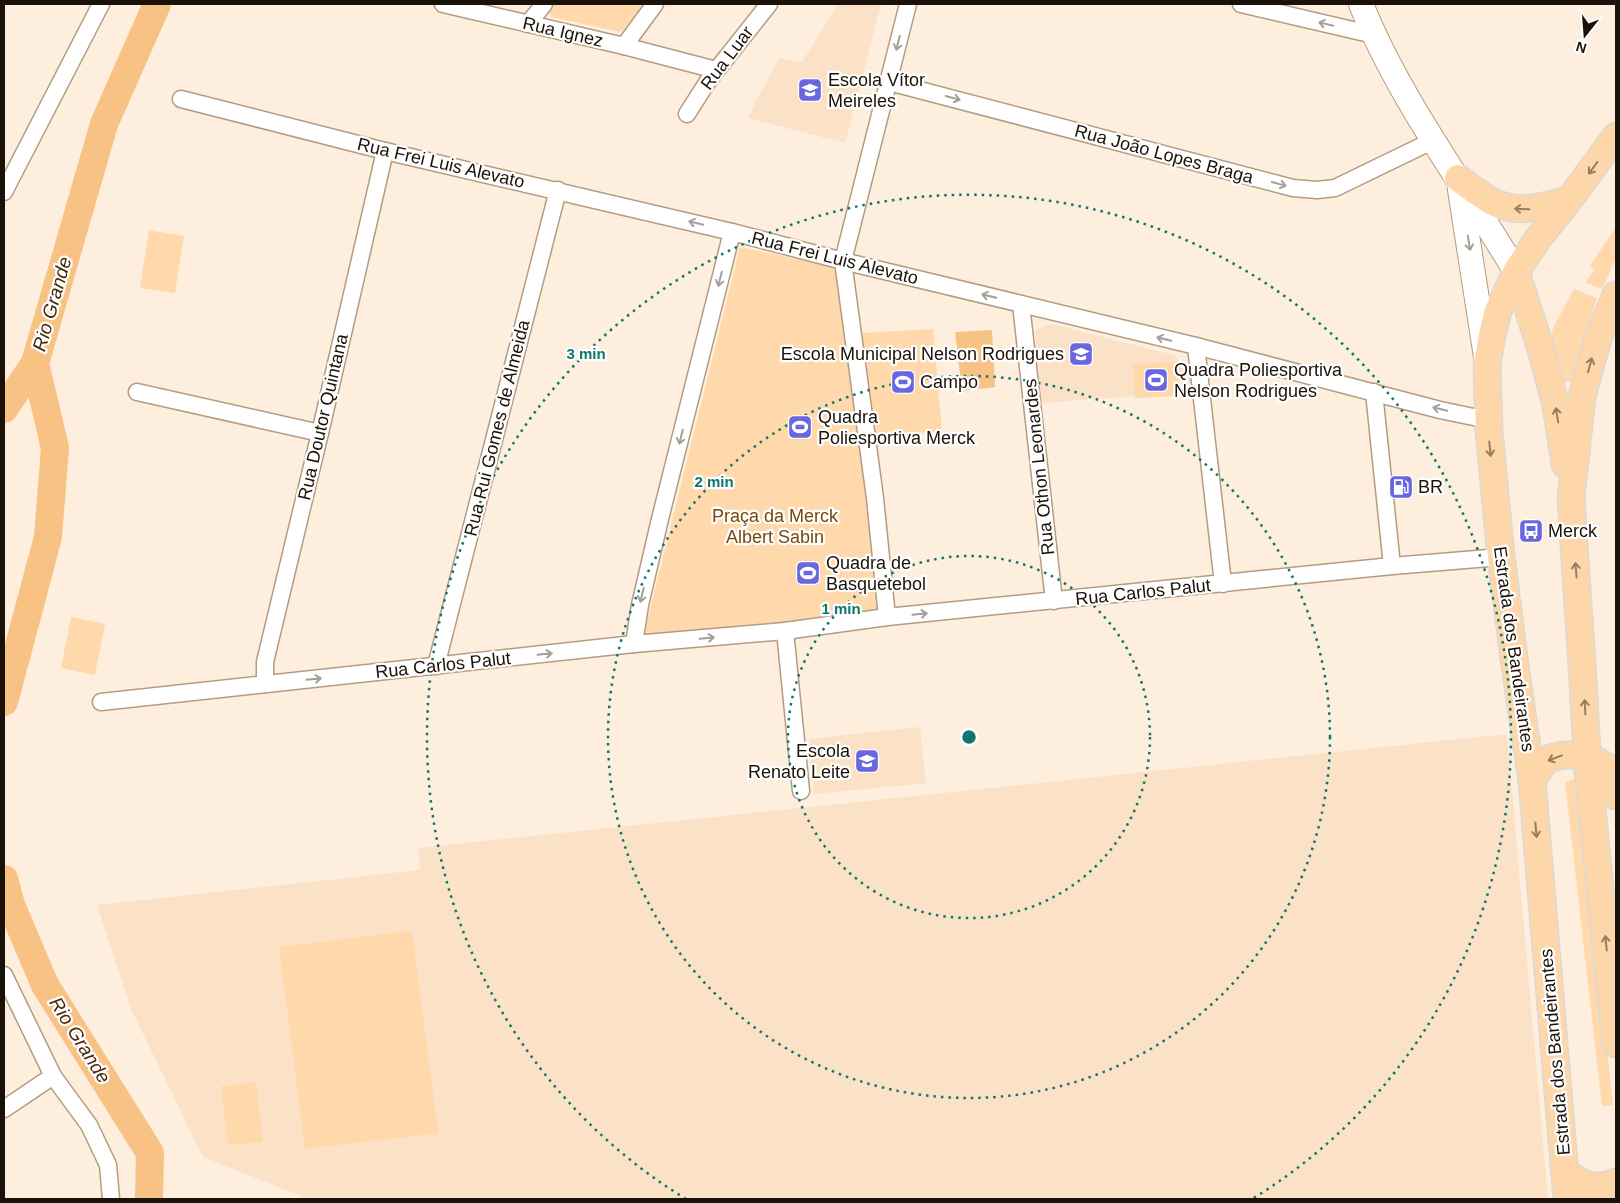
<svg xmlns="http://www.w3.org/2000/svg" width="1620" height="1203" font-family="Arial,sans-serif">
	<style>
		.built { fill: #fbe2c6 }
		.green { fill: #ffd8ac }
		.water { fill: #f7c284 }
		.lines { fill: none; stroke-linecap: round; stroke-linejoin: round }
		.river { stroke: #f7c284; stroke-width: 28 }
		.street-casing { stroke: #b49c81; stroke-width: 19 }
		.secondary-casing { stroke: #b49c81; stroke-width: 26 }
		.primary-casing { stroke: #dad9d7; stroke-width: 29 }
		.street { stroke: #fff; stroke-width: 16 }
		.secondary { stroke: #fff; stroke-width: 24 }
		.primary { stroke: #fdd7aa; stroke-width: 26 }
		.oneway { stroke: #a3a09c }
		.oneway2 { stroke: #977e61 }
		.ring { fill: none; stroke: #0f766e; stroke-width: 2.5; stroke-dasharray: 2.5 5 }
		.labels { text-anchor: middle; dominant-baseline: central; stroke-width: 4.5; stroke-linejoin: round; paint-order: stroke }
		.street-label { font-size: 18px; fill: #1a1208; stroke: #fefefe }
		.poi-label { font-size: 18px; fill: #1a1208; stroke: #fefefe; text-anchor: start }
		.park-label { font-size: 18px; fill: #754a0a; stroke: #fefefe }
		.water-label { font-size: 19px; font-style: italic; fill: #442a06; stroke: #fefefe }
		.centre { fill: #0f766e; stroke: #fefefe; stroke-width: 2.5 }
		.ring-label { font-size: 15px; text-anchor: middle; font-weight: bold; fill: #0f766e; stroke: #fefefe; stroke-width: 4.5; stroke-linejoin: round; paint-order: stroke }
	</style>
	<rect width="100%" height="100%" fill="#feeedd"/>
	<g class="built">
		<path d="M 838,4 L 881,4 L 845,143 L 747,118 L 779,58 L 802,62 Z"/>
		<path d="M 1051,324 L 1174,355 L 1190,373 L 1191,392 L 1041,403 L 1035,330 Z"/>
		<path d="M 920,727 L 926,783 L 814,794 L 808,739 Z"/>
		<path d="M 1507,734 L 1548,1199 L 309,1199 L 203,1157 L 131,1009 L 97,905 L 420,870 L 418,848 Z"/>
	</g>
	<g class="green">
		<path d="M 552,4 L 645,4 L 621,32 L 551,17 C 549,12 549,8 552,4 Z"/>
		<path d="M 1616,227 L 1616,258 L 1602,289 L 1586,283 L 1594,269 L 1590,266 Z"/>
		<path d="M 149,230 L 184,236 L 175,293 L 140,288 Z"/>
		<path d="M 740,247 L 848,270 L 886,616 L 642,642 Z"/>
		<path d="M 1574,289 L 1597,298 L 1571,382 L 1559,380 L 1550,345 L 1553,328 Z"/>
		<path d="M 933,329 L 942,431 L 874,436 L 862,333 Z"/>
		<path d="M 1177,362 L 1179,396 L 1135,398 L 1133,364 Z"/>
		<path d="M 71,617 L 105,624 L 95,675 L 61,668 Z"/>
		<path d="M 1577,778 L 1613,1105 L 1602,1106 L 1565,782 Z"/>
		<path d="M 412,931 L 438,1133 L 305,1149 L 279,947 Z"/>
		<path d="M 256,1082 L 263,1142 L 228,1145 L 221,1086 Z"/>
	</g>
	<path class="water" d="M 992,330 L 995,387 L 962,391 L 955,332 Z"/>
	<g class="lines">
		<g class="river">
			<path d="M 4,409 L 35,363"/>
			<path d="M 4,702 L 48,537 L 55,448 L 35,363 L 104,124 L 157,4"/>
			<path d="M 4,879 L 11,905 L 45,985 L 150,1153 L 149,1199"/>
		</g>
		<defs>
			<g id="street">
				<path d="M 443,4 L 624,46 L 716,70"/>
				<path d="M 1241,4 L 1374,35"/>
				<path d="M 528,24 L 544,4"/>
				<path d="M 624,46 L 655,4"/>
				<path d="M 889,82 L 1293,188 L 1317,190 L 1335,188 L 1434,140"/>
				<path d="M 181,99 L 385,151 L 732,232 L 843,261 L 1196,346 L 1440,410 L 1488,420"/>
				<path d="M 687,114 L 708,81 L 769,4"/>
				<path d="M 4,192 L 101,4"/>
				<path d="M 1021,304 L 1054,601"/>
				<path d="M 1196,346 L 1223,584"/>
				<path d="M 137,392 L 320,433"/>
				<path d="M 1374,392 L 1392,566"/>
				<path d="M 887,617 L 875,498 L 843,261 L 908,4"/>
				<path d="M 785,631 L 801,791"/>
				<path d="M 634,644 L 640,605 L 660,519 L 732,232"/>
				<path d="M 436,666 L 558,190"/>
				<path d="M 265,684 L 265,662 L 320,433 L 385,151"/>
				<path d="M 101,702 L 634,644 L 785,631 L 887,617 L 1392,566 L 1501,557"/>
				<path d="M 4,975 L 53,1076 L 89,1125 L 108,1165 L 111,1199"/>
				<path d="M 4,1109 L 53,1076"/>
			</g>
			<g id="secondary">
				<path d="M 1361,4 C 1399,99 1464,184 1516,272"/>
				<path d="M 1460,190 L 1486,357"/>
			</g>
			<g id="primary">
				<path d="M 1458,178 C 1469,186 1481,196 1493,202 C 1519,215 1544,206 1569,200"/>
				<path d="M 1516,272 L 1540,346 L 1556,405 L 1565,464"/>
				<path d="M 1616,295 L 1599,336 L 1591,363 L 1582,397 L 1571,497 L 1582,665 L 1588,770 L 1616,1044"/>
				<path d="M 1532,781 L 1543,764 L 1550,758 L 1563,755 L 1587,755 L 1607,767 L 1612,774 L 1616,796"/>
				<path d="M 1565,1172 C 1584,1185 1594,1191 1616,1182"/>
				<path d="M 1567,1199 L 1532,781 L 1515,666 L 1501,557 L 1489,431 L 1487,365 L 1492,335 L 1498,311 L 1516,272 L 1537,240 L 1569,200 L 1616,136"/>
			</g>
		</defs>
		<use href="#street" class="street-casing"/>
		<use href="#secondary" class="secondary-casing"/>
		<use href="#primary" class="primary-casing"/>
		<use href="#street" class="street"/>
		<use href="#secondary" class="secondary"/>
		<use href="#primary" class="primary"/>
	</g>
	<defs><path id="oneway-shaft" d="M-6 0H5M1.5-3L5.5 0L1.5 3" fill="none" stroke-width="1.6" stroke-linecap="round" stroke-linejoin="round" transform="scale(1.25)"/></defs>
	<g class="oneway">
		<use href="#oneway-shaft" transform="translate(1326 24) rotate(-167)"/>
		<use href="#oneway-shaft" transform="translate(898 43) rotate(104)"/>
		<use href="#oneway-shaft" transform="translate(953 98) rotate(15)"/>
		<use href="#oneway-shaft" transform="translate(1279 184) rotate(15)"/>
		<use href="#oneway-shaft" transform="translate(696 223) rotate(-167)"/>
		<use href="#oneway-shaft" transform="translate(1469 243) rotate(81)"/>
		<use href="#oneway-shaft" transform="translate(720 279) rotate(104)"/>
		<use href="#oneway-shaft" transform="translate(989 296) rotate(-167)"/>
		<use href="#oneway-shaft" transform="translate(1164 339) rotate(-166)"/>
		<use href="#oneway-shaft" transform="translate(1440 409) rotate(-166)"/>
		<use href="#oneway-shaft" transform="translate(681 437) rotate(104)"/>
		<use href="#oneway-shaft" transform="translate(642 595) rotate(103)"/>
		<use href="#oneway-shaft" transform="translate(920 614) rotate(-6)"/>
		<use href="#oneway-shaft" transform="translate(707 638) rotate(-5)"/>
		<use href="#oneway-shaft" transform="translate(545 654) rotate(-6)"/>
		<use href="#oneway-shaft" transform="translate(314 679) rotate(-6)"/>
	</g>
	<g class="oneway2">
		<use href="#oneway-shaft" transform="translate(1593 168) rotate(126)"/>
		<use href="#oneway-shaft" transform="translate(1522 209) rotate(-178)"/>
		<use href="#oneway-shaft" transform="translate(1590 365) rotate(-75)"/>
		<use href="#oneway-shaft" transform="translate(1557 415) rotate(-99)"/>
		<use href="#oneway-shaft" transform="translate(1490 449) rotate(84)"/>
		<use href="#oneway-shaft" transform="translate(1576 570) rotate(-94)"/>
		<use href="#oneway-shaft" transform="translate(1585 707) rotate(-93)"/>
		<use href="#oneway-shaft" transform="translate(1555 758) rotate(159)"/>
		<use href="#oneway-shaft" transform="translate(1536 830) rotate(85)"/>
		<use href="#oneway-shaft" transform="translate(1606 943) rotate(-96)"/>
	</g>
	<g class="ring">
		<circle cx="969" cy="737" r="181"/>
		<circle cx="969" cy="737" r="361"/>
		<path d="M686 1199A542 542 0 1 1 1252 1199"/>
	</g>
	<defs>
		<symbol id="school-square" viewBox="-11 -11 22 22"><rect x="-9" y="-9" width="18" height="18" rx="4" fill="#6967e0" stroke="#fefefe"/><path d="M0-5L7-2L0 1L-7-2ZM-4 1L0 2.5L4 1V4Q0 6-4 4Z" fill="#fff"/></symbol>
		<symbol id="stadium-square" viewBox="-11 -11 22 22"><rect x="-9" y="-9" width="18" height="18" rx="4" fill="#6967e0" stroke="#fefefe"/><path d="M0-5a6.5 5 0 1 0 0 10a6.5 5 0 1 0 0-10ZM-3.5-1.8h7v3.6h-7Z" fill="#fff"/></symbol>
		<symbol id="fuel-square" viewBox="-11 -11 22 22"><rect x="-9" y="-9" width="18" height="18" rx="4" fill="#6967e0" stroke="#fefefe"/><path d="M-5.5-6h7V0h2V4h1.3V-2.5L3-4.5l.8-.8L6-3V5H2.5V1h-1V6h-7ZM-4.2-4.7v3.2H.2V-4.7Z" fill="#fff"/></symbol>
		<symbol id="bus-square" viewBox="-11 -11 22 22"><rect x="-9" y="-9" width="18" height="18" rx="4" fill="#6967e0" stroke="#fefefe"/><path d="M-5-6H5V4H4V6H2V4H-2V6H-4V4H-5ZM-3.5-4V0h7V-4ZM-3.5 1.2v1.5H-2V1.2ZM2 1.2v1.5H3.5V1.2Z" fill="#fff"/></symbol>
	</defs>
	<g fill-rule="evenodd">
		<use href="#school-square" x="796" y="76" width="28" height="28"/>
		<use href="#school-square" x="1067" y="340" width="28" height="28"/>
		<use href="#stadium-square" x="1142" y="366" width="28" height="28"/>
		<use href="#stadium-square" x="889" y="368" width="28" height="28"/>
		<use href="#stadium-square" x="786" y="413" width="28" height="28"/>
		<use href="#fuel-square" x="1387" y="473" width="28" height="28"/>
		<use href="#bus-square" x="1517" y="517" width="28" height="28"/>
		<use href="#stadium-square" x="794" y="559" width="28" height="28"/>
		<use href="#school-square" x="853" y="747" width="28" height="28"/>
	</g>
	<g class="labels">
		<g class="street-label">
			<text transform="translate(563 32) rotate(13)">Rua Ignez</text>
			<text transform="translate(727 58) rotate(-53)">Rua Luar</text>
			<text transform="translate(1164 154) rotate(15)">Rua João Lopes Braga</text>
			<text transform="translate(441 163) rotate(13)">Rua Frei Luis Alevato</text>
			<text transform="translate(835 258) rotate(14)">Rua Frei Luis Alevato</text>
			<text transform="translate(323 417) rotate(-77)">Rua Doutor Quintana</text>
			<text transform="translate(497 428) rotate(-76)">Rua Rui Gomes de Almeida</text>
			<text transform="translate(1039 467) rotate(-96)">Rua Othon Leonardes</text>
			<text transform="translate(1143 592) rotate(-6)">Rua Carlos Palut</text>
			<text transform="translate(1514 649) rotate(82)">Estrada dos Bandeirantes</text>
			<text transform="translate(443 665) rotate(-6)">Rua Carlos Palut</text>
			<text transform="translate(1555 1052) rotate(-95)">Estrada dos Bandeirantes</text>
		</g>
		<g class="poi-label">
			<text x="828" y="80">Escola Vítor<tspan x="828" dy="21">Meireles</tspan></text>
			<text x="1064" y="354" text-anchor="end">Escola Municipal Nelson Rodrigues</text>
			<text x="1174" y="370">Quadra Poliesportiva<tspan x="1174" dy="21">Nelson Rodrigues</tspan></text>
			<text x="920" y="382">Campo</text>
			<text x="818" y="417">Quadra<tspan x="818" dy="21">Poliesportiva Merck</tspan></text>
			<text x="1418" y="487">BR</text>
			<text x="1548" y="531">Merck</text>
			<text x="826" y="563">Quadra de<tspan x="826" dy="21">Basquetebol</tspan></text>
			<text x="850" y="751" text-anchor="end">Escola<tspan x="850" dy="21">Renato Leite</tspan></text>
		</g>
		<g class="park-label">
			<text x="775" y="516">Praça da Merck<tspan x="775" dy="21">Albert Sabin</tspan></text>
		</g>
		<g class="water-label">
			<text transform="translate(52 304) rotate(-74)">Rio Grande</text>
			<text transform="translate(80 1040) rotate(58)">Rio Grande</text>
		</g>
	</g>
	<circle cx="969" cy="737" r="8" class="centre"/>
	<g class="ring-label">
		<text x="586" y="359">3 min</text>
		<text x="714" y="487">2 min</text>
		<text x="841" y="614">1 min</text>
	</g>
	<rect width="1620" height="1203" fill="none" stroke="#1a1208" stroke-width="10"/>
	<g transform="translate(1585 35) rotate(197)" stroke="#fefefe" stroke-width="4" paint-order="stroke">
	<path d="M0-4L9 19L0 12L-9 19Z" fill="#1a1208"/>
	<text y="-8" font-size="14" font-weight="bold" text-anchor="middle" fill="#1a1208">N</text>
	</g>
</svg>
